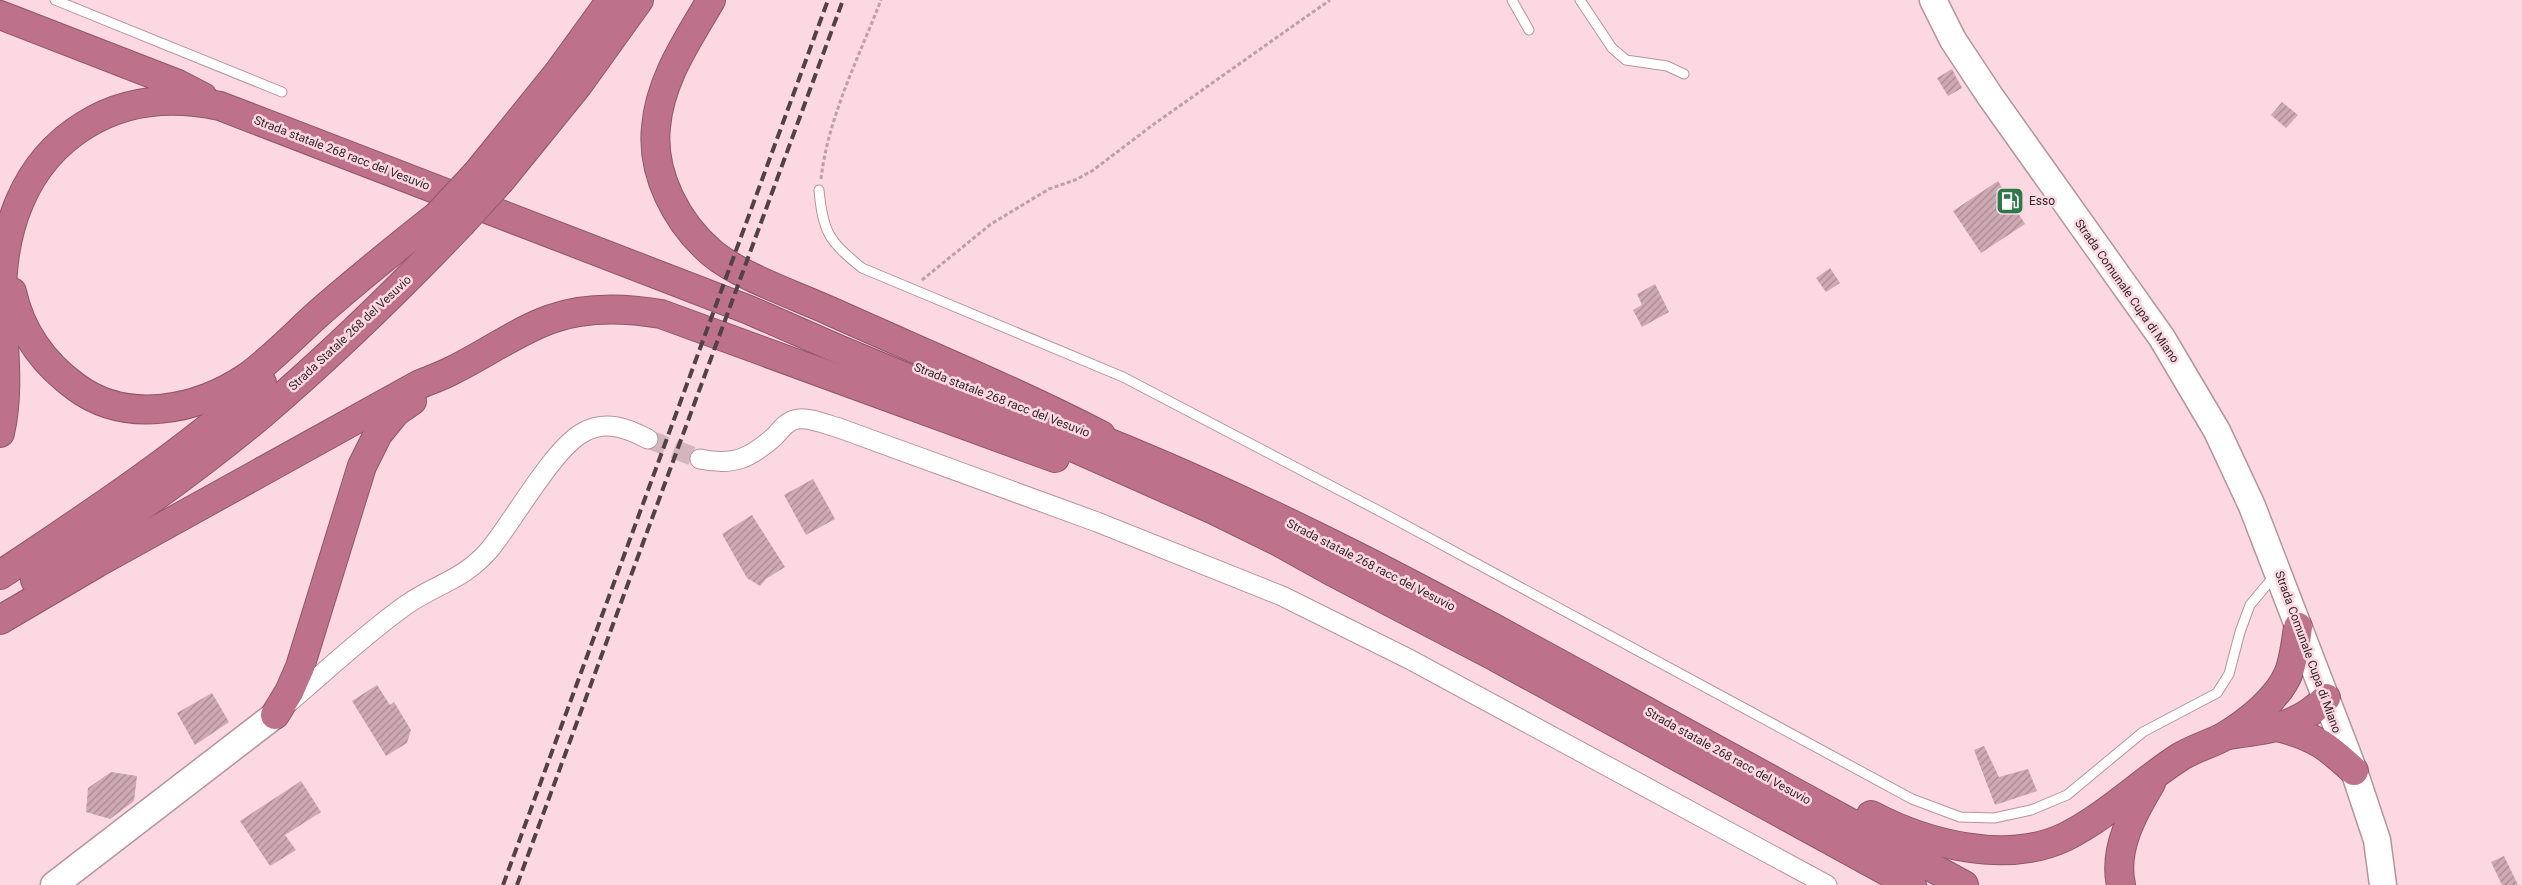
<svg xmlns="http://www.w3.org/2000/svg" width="2522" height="885" font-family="Roboto,sans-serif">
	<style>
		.building { fill: url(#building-hatch) }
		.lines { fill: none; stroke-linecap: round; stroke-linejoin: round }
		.street-tunnel { stroke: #d4b5bd; stroke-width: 19; stroke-dasharray: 19 9; stroke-linecap: butt }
		.lane-casing { stroke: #b6949d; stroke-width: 11 }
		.street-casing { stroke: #b6949d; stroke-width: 21 }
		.secondary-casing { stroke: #b6949d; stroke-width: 29 }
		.highway-casing { stroke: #8e5769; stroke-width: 30 }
		.path { stroke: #bc9fa7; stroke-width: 3; stroke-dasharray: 4 2.5; stroke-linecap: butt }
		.lane { stroke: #fff; stroke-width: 9 }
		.street { stroke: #fff; stroke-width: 19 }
		.secondary { stroke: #fff; stroke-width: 26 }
		.highway { stroke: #be718a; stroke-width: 28 }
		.rail { stroke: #524247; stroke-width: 4; stroke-dasharray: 10 5; stroke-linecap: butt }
		.highway-bridge-casing { stroke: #8e5769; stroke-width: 30; stroke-linecap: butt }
		.highway-bridge { stroke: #be718a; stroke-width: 28 }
		.labels { text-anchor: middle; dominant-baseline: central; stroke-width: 5; stroke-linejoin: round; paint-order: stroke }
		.street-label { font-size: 12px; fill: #34272b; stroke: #fcd8e2 }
		.poi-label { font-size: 12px; fill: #34272b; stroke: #fcd8e2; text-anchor: start }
	</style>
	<defs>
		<pattern id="building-hatch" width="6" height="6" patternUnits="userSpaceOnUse" patternTransform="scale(1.25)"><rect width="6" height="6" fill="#cdaab4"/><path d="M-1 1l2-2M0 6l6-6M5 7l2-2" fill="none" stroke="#a78a93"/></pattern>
	</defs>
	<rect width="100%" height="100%" fill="#fcd8e2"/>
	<g class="building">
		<path d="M 1952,69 L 1962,88 L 1948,96 L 1937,78 Z"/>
		<path d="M 2282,102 L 2298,115 L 2286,128 L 2271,115 Z"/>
		<path d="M 1998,181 L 2025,224 L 1981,253 L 1953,211 Z"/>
		<path d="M 1830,268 L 1840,283 L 1826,292 L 1816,278 Z"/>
		<path d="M 1655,284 L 1669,312 L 1642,327 L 1633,310 L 1642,305 L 1637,294 Z"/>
		<path d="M 813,479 L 835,519 L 806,535 L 784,495 Z"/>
		<path d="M 752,515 L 785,567 L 766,579 L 760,586 L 747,578 L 722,534 Z"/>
		<path d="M 377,685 L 390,705 L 394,702 L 411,730 L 407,743 L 386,756 L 352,701 Z"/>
		<path d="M 212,693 L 229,722 L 195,745 L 177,713 Z"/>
		<path d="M 1984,746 L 1999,777 L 2028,769 L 2037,791 L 1995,805 L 1974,750 Z"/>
		<path d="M 111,772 L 137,776 L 134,801 L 110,819 L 86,812 L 88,788 Z"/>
		<path d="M 301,781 L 321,812 L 285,835 L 296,850 L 270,866 L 240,821 Z"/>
		<path d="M 2504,856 L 2518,885 L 2502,885 L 2491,862 Z"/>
	</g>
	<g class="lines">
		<path class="street-tunnel" d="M 648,439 L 700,459"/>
		<defs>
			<g id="lane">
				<path d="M 55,0 L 282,92"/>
				<path d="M 1512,0 L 1529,30"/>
				<path d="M 1580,0 L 1612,48 L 1626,60 L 1667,66 L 1684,74"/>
				<path d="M 819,190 C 823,233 829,241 862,268 L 1123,377 L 1385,514 L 1912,799 L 1960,817 L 1994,818 L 2031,810 L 2067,795 L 2143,732 L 2217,693 L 2229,674 L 2240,632 L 2250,605 L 2275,575"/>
			</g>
			<g id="street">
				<path d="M 700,459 C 733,466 749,459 774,437 C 782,429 786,421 798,419 C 809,417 828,425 839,428 L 1097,522 L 1282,596 L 1409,659 L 1827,885"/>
				<path d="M 287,704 C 326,671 364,635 406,605 C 436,584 464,580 490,549 C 514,520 554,447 584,432 C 606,420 627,428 648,439"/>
			</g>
			<g id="secondary">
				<path d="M 1933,0 L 1953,40 L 1990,96 L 2162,338 L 2217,431 L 2252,506 L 2354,771 L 2377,840 L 2383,885"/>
				<path d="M 54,885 L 275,715"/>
			</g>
			<g id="highway">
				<path d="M 711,0 C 688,40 660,79 656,127 C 651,174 677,223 712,253 C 741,277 795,295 830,311 C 921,352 1013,390 1101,435"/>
				<path d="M 0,15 L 178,84 L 203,97"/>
				<path d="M 477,173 L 558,73 L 611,0"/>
				<path d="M 501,180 L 578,85 L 639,0"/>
				<path d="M 12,292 C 21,333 43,363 76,387 C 127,425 198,410 247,377 C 275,357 300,329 327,306 C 363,275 400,245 438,215"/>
				<path d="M 1082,432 C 1269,505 1446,601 1622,698 C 1736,761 1850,823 1964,885"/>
				<path d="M 0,433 C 10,389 3,346 2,301 C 1,231 23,163 85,125 C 126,99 173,96 220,106 L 749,310 L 838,349 L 1061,442 L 1214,510 L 1279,542 L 1331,571 L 1492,655 L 1912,885"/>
				<path d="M 0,575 C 90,515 181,455 262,383"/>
				<path d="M 35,580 C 112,528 189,475 261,415 C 331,355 397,291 461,224"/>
				<path d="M 0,620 L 97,563 L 418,385 C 430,380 442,376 453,370 C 486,354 517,331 551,319 C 587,306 625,308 661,314 L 1055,458"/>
				<path d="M 275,715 L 289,692 L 300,667 L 362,466 L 378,434 L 396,412 L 412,401"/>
				<path d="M 2281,728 C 2316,737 2328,747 2354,771"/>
				<path d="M 2227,735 C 2265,730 2299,728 2326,698"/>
				<path d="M 1871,815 C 1926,844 2006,865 2065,837 C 2107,816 2141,782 2180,757 C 2194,748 2211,744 2225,736 C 2248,722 2279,698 2289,672 C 2294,658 2296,642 2298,627"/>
				<path d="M 2121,885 C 2113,849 2133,813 2151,783"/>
			</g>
		</defs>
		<use href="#lane" class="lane-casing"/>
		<use href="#street" class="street-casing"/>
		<use href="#secondary" class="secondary-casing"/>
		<use href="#highway" class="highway-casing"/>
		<g class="path">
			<path d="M 821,179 C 828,117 859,57 881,0"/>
			<path d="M 922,280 L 991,224 L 1049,189 L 1075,180 L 1092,171 L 1154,124 L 1330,0"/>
		</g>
		<use href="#lane" class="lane"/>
		<use href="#street" class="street"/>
		<use href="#secondary" class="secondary"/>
		<use href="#highway" class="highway"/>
		<g class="rail">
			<path d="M 503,885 L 828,0"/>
			<path d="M 517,885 L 843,0"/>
		</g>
		<defs>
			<g id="highway-bridge">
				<path d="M 438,215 L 477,173"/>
				<path d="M 461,224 L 501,180"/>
			</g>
		</defs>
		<use href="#highway-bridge" class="highway-bridge-casing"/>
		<use href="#highway-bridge" class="highway-bridge"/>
	</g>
	<defs>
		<symbol id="fuel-square" viewBox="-11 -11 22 22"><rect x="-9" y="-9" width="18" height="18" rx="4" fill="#2b7949" stroke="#fcd8e2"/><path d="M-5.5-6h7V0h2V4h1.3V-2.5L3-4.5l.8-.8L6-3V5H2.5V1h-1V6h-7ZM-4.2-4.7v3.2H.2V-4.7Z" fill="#fff"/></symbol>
	</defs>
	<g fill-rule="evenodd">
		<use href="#fuel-square" x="1994" y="185" width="32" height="32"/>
	</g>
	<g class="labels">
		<g class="street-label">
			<text transform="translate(342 153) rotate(21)">Strada statale 268 racc del Vesuvio</text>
			<text transform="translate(2127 291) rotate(55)">Strada Comunale Cupa di Miano</text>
			<text transform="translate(350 333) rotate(-43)">Strada Statale 268 del Vesuvio</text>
			<text transform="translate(1002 400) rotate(21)">Strada statale 268 racc del Vesuvio</text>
			<text transform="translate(1371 565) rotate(27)">Strada statale 268 racc del Vesuvio</text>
			<text transform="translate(2308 652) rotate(70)">Strada Comunale Cupa di Miano</text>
			<text transform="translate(1728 756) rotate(29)">Strada statale 268 racc del Vesuvio</text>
		</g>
		<g class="poi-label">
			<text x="2029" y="201">Esso</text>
		</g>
	</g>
</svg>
